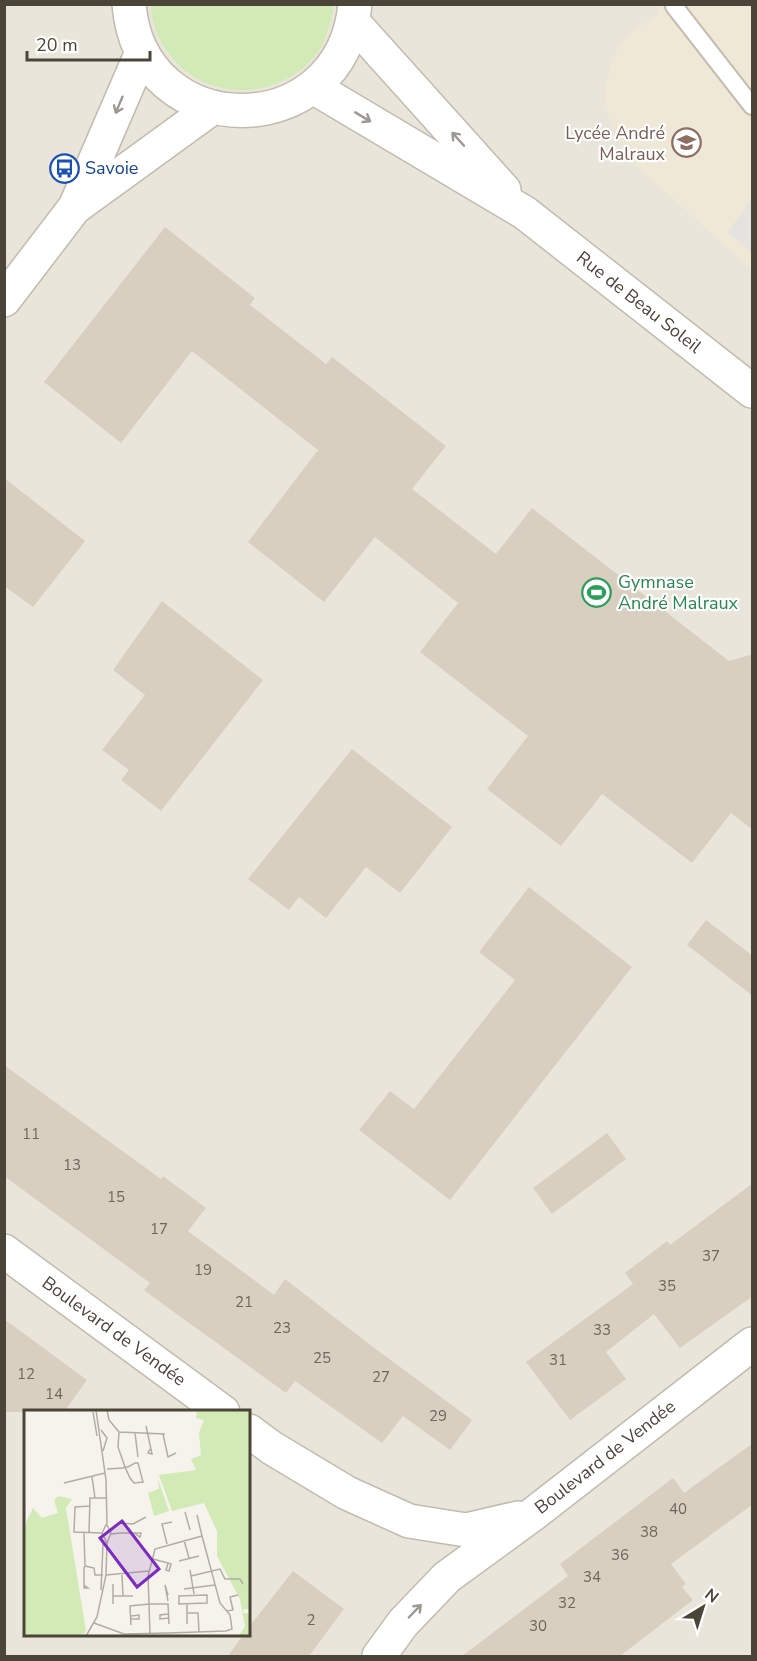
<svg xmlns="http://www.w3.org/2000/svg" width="757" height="1661" font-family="'Nunito Sans',sans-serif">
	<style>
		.residential { fill: #eae5da; fill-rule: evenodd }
		.education { fill: #efe8d6 }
		.green { fill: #d2eab5 }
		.parking { fill: #e5e3e0 }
		.building { fill: #d8cfc1 }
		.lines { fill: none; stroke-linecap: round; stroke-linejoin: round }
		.service-casing { stroke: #c2bbae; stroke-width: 20 }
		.minor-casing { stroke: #c2bbae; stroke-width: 36 }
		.tertiary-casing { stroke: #c2bbae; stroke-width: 36 }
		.service { stroke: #fff; stroke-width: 16 }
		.minor { stroke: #fff; stroke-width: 33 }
		.tertiary { stroke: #fff; stroke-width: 33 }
		.oneway { stroke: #9c9892 }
		.labels { text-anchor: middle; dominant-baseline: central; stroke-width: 4.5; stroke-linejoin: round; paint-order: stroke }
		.number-label { font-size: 15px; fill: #6e675b }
		.education-label { font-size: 18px; fill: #785e54; stroke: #fff; text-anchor: end }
		.transit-label { font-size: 18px; fill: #164399; stroke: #fff; text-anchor: start }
		.street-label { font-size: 18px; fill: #4b4439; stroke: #fff }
		.leisure-label { font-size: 18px; fill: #27864d; stroke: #fff; text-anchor: start }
		.inset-road { fill: none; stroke: #b2ada4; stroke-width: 1.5 }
		.view { fill: #7b2cbf; fill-opacity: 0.15; stroke: #7b2cbf; stroke-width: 3 }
		.inset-edge { fill: none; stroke: #4b4439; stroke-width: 3 }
	</style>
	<rect width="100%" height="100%" fill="#f6f3ec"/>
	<path class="residential" d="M 5,5 L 752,5 L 752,1656 L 5,1656 ZM 26,1412 L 249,1412 L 249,1636 L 26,1636 Z"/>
	<path class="education" d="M 655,5 L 752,5 L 752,269 L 725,246 L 627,157 L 609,117 L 605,100 L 606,86 L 613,59 L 621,44 L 631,32 L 659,14 Z"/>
	<path class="green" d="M 151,5 L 151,4 L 334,5 C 331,22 327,41 315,56 C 277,101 206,102 170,55 C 159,41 151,23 151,5 Z"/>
	<path class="parking" d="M 752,198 L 752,253 L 728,232 Z"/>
	<g class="building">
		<path d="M 165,227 L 255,298 L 250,305 L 326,364 L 332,357 L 446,446 L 412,489 L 496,554 L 532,508 L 729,661 L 753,654 L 753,830 L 731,813 L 692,863 L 602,794 L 561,846 L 487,789 L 528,736 L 420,652 L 458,603 L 375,537 L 324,602 L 248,542 L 318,450 L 192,351 L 121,443 L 44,382 Z"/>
		<path d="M 4,478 L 85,541 L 33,607 L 4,586 Z"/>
		<path d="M 162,601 L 263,680 L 161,811 L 121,780 L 129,770 L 102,750 L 145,695 L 113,670 Z"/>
		<path d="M 352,749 L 452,827 L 400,893 L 366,867 L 326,918 L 299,897 L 289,910 L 248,879 Z"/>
		<path d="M 529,887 L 632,967 L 450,1200 L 359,1130 L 390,1091 L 414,1109 L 515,980 L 479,952 Z"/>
		<path d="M 706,920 L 753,956 L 753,996 L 687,945 Z"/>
		<path d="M 4,1065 L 161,1179 L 163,1176 L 206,1208 L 188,1231 L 274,1295 L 285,1279 L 369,1344 L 472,1420 L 450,1450 L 403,1416 L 382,1443 L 295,1381 L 286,1393 L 160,1302 L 144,1290 L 150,1283 L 4,1176 Z"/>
		<path d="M 607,1133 L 626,1159 L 552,1214 L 533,1188 Z"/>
		<path d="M 753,1183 L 753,1296 L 680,1348 L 654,1314 L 606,1352 L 626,1379 L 570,1420 L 526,1362 L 633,1284 L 625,1273 L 667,1241 L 670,1245 Z"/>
		<path d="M 4,1319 L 87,1380 L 64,1412 L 4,1412 Z"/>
		<path d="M 753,1443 L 753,1504 L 671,1564 L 686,1584 L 682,1587 L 693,1600 L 620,1656 L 462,1656 L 568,1576 L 560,1564 L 673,1478 L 684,1493 Z"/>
		<path d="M 293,1571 L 344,1609 L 309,1656 L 228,1656 L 243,1635 L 249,1635 L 249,1627 Z"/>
	</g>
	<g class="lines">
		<defs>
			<path id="service" d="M 674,6 L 752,106"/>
			<g id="minor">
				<path d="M 353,22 L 504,190"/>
				<path d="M 313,87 L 525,213 L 752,391"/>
				<path d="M 4,1251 L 223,1412"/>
				<path d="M 249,1431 L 272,1448 L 347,1493 L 409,1521 L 466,1530 L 518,1518"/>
				<path d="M 379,1656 L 403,1623 L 447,1577 L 532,1515 L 752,1344"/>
			</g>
			<g id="tertiary">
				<path d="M 129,4 C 140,145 342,147 355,4"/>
				<path d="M 77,206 L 212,108"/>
				<path d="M 4,300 L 75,207 L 142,52"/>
			</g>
		</defs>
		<use href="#service" class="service-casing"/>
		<use href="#minor" class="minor-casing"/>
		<use href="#tertiary" class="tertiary-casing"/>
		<use href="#service" class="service"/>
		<use href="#minor" class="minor"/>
		<use href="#tertiary" class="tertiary"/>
	</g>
	<defs><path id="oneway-shaft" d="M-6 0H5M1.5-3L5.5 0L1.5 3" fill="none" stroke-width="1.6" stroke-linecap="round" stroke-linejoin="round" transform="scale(1.5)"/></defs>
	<g class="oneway">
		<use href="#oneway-shaft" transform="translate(119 105) rotate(113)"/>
		<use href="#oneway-shaft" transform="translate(363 117) rotate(31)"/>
		<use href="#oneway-shaft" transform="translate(458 139) rotate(-132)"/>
		<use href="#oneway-shaft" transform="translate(415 1611) rotate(-46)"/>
	</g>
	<defs>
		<symbol id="school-ring" viewBox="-11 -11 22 22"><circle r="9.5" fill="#fff" stroke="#8d6e63" stroke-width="1.5"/><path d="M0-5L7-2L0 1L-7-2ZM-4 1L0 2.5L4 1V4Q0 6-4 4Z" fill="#8d6e63"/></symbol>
		<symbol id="bus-ring" viewBox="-11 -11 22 22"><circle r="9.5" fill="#fff" stroke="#1a4fb4" stroke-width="1.5"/><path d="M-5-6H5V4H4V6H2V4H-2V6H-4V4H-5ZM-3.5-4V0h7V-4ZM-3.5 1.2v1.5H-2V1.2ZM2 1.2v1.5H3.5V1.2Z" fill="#1a4fb4"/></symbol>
		<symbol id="stadium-ring" viewBox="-11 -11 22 22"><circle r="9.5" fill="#fff" stroke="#2e9e5b" stroke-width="1.5"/><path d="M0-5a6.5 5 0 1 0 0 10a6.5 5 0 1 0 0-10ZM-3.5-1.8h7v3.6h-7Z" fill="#2e9e5b"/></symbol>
	</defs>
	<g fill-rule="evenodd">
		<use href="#school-ring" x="670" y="126" width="33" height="33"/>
		<use href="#bus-ring" x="48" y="152" width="33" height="33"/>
		<use href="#stadium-ring" x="580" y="576" width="33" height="33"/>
	</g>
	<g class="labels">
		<g class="number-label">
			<text x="31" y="1134">11</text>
			<text x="72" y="1165">13</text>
			<text x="116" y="1197">15</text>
			<text x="159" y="1229">17</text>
			<text x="711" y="1256">37</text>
			<text x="203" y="1270">19</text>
			<text x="667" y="1286">35</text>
			<text x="244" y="1302">21</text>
			<text x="282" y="1328">23</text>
			<text x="602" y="1330">33</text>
			<text x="322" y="1358">25</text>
			<text x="558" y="1360">31</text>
			<text x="26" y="1374">12</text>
			<text x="381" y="1377">27</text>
			<text x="54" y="1394">14</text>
			<text x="438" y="1416">29</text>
			<text x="678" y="1509">40</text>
			<text x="649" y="1532">38</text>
			<text x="620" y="1555">36</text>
			<text x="592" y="1577">34</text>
			<text x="567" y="1603">32</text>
			<text x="311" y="1620">2</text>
			<text x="538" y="1626">30</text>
		</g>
		<g class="education-label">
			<text x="665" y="133">Lycée André<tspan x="665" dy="21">Malraux</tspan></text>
		</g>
		<g class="transit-label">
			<text x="85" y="168">Savoie</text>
		</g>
		<g class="street-label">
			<text transform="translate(639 302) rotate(38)">Rue de Beau Soleil</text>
			<text transform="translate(114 1331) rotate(36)">Boulevard de Vendée</text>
			<text transform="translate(605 1457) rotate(-38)">Boulevard de Vendée</text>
		</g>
		<g class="leisure-label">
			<text x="618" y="582">Gymnase<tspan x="618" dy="21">André Malraux</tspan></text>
		</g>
	</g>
	<g transform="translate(24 1410)">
		<rect width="226" height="226" fill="#f6f3ec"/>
		<path d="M 173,0 L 226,0 L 227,199 L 220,199 L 219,203 L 226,203 L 226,226 L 215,226 L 221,216 L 216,189 L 193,146 L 193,121 L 180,93 L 148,101 L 135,65 L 172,60 L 167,49 L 177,45 L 175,23 L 180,10 L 172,8 ZM 134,69 L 145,101 L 130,106 L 124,83 L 135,79 ZM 34,86 L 48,89 L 42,98 L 62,221 L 58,226 L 0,226 L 0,117 L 9,98 L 18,108 L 34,103 L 30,90 Z" fill="#d2eab5"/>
		<path class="inset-road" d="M 83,0 L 85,10 L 95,22 L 141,24M 69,2 L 73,26M 122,16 L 128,44 L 124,43 L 126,39M 77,20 L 83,28 L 79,41M 111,23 L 114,47M 139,24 L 144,47 L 152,43M 83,59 L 99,58 L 101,57 L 104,57 L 111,53 L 114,53 L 119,72 L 110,73 L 106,68 L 101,57 L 94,37 L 95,22M 68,67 L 71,88M 40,73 L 81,63M 66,96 L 51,97 L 50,122 L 78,123M 161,102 L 166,120M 173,105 L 178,126M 95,113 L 109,114 L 122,107M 60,123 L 61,156 L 60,158 L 60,178 L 64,178 L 60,175M 65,123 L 66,88 L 83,88M 87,124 L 96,123 L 117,123 L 116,127 L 110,123M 160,130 L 165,148M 83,133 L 87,123 L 83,115M 143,134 L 138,114 L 148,112M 129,149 L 144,153 L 142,160 L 145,161 L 147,154 L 144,153M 155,151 L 175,146M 61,156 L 70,158 L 71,165 L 79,165M 166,160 L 170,184M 82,165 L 125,161M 98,165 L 99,186M 167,166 L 196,159 L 201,169 L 216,169 L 219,174M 89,174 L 89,194M 160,179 L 191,175M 77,180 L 79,134M 144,185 L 141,175 L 144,191M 183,185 L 183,193 L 155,194 L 155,186 ZM 89,186 L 109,186M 163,194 L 163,214M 203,201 L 209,200 L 206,187 L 214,185M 164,203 L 174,203 L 175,222M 144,204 L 136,205 L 136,209 L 145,208M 107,209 L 115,209 L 115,205 L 107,206M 70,213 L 100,224 L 144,223 L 202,221 L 208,219 L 206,205 L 196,193 L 178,126 L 131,139 L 124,166 L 126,223M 107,215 L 106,196 L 125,194 L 144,194 L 145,214M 62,226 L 73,207 L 82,165 L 83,133 L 78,123 L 83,113 L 82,70 L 72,0"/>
		<path class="view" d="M 98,111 L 135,159 L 113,177 L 76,128 Z"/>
		<rect width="226" height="226" class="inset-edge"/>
	</g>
	<rect width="757" height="1661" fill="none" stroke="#4b4439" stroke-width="12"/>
	<g transform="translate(703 1607) rotate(38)" stroke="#ffffff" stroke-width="4.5" paint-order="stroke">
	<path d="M0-4.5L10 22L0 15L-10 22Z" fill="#4b4439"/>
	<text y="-9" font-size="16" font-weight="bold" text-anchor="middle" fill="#4b4439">N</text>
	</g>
	<path d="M27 51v9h123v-9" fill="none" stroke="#4b4439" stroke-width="3"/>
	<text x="36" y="51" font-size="18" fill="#4b4439" stroke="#ffffff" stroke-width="4.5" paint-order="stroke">20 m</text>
</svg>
